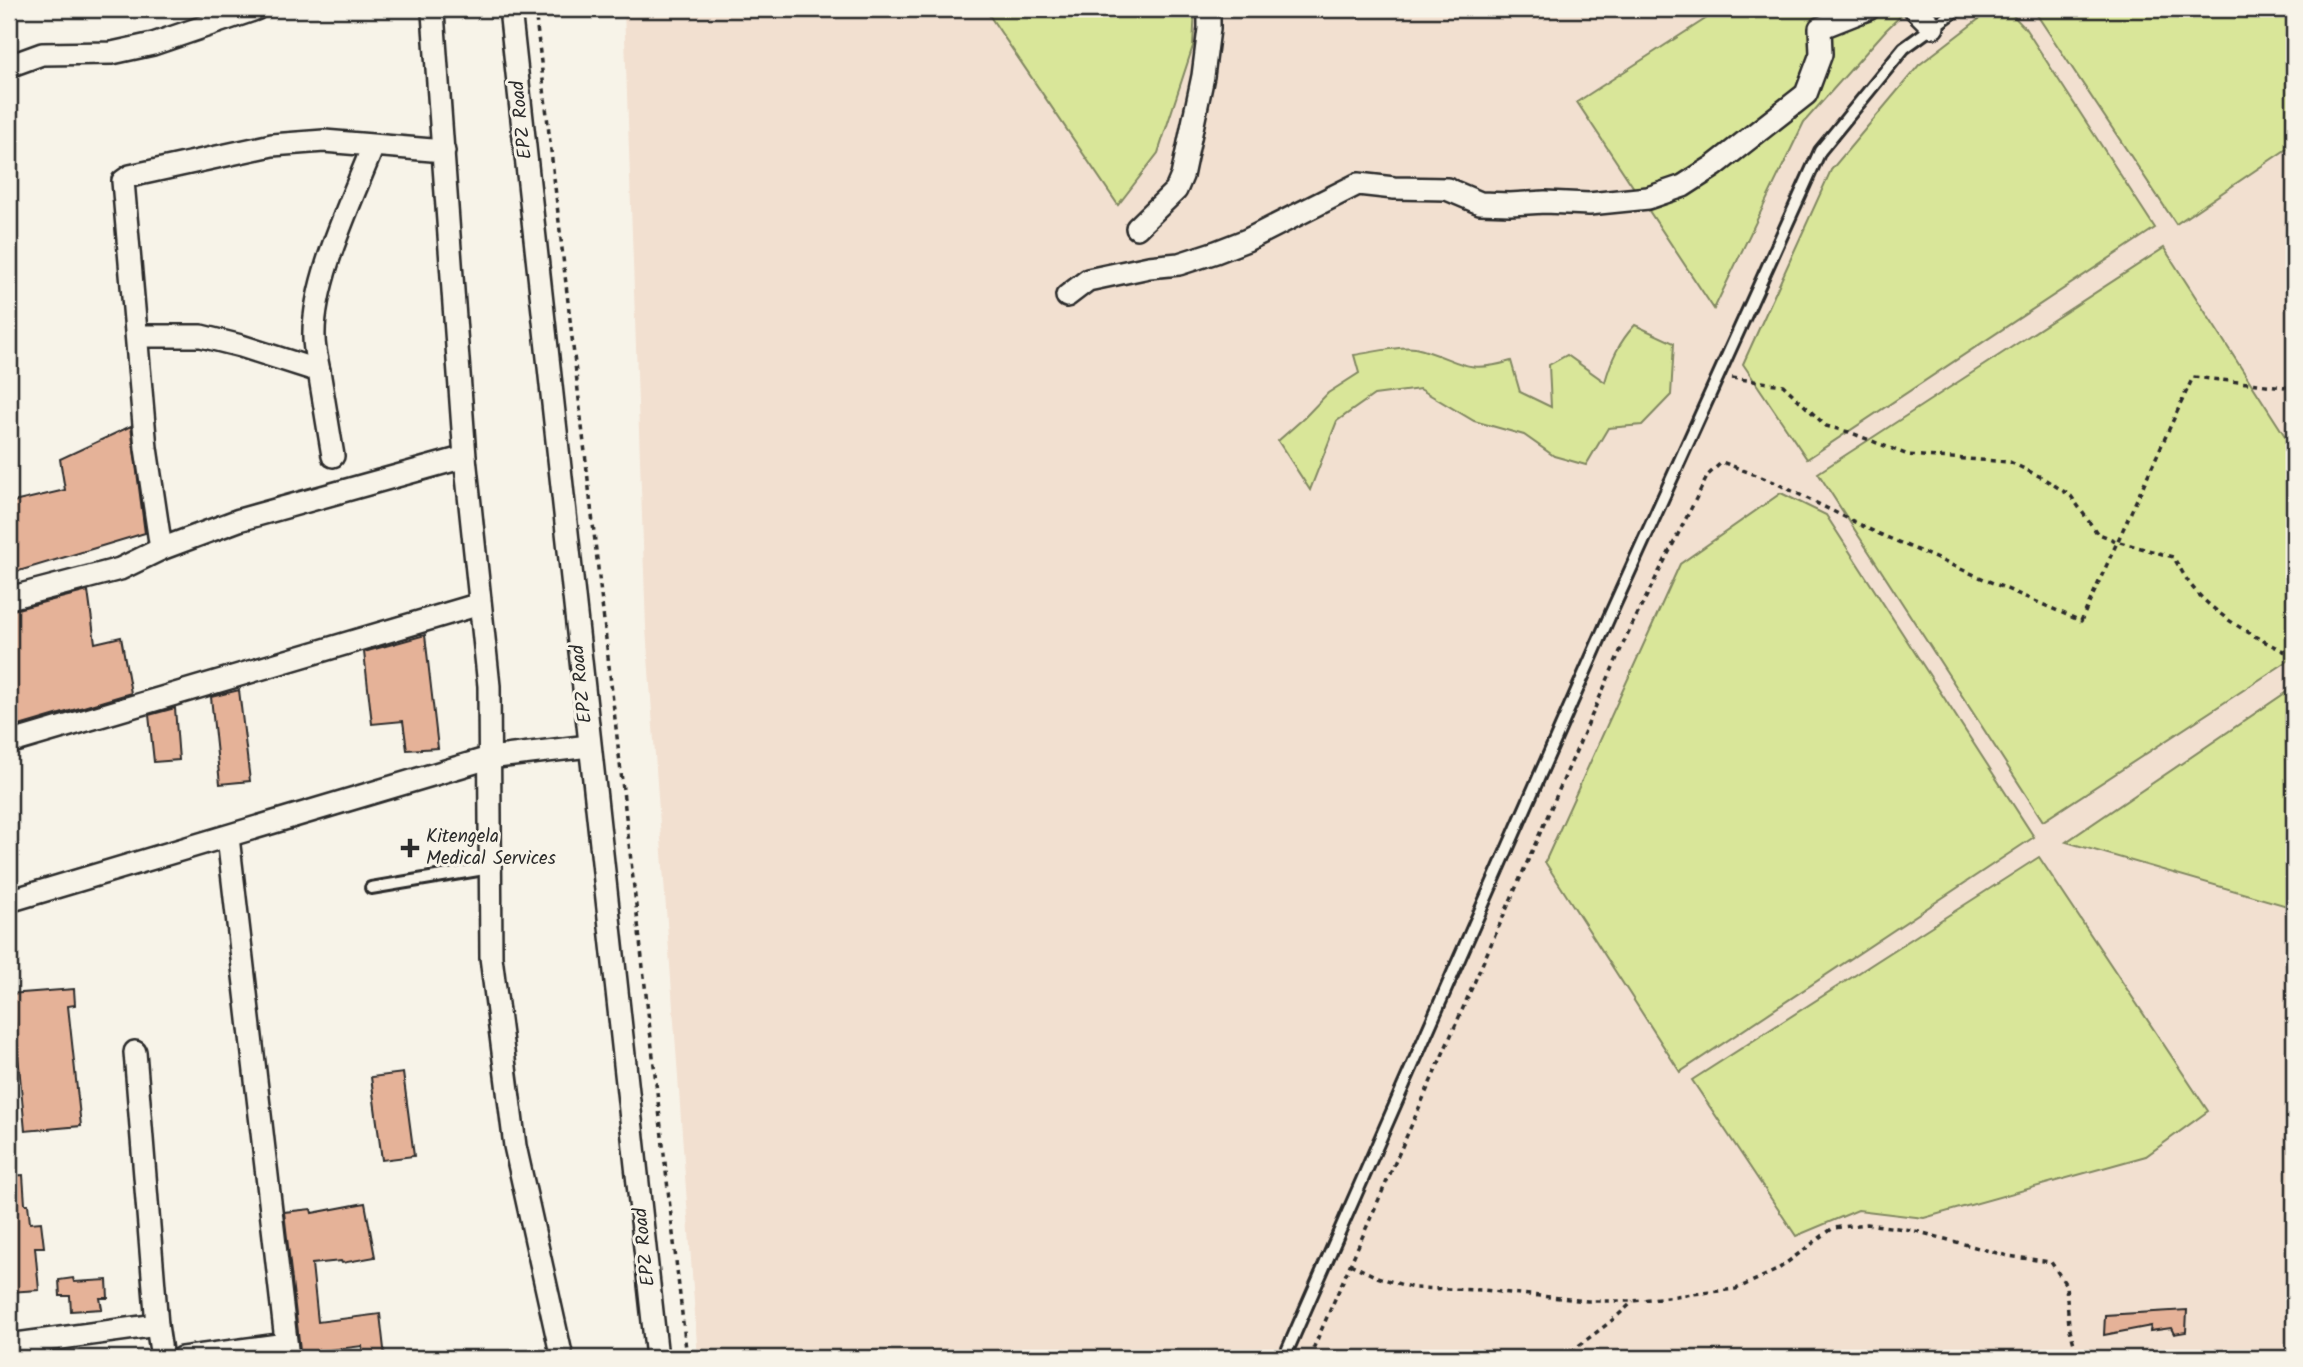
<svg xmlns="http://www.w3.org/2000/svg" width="2303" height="1367" font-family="Kalam,sans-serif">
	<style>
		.built { fill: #f2e0d0 }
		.green { fill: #d9e699; stroke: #828862; stroke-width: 2 }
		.building { fill: #e5b298; stroke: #2b2b2b; stroke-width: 2 }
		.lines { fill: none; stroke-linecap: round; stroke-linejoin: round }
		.lane-casing { stroke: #2b2b2b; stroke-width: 16 }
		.street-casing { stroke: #2b2b2b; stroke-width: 26 }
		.path { stroke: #2b2b2b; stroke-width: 3.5; stroke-dasharray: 5 5; stroke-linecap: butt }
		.lane { stroke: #f7f3e8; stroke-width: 10 }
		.street { stroke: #f7f3e8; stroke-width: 21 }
		.poi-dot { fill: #2b2b2b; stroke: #f7f3e8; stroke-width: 2.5 }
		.labels { text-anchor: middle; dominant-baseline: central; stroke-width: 6; stroke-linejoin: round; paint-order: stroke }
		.street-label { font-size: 19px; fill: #2b2b2b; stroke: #f7f3e8 }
		.poi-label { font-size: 19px; fill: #2b2b2b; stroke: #f7f3e8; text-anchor: start }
	</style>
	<rect width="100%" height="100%" fill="#f7f3e8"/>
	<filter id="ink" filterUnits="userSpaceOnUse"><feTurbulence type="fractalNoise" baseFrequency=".0143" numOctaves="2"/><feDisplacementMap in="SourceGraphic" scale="14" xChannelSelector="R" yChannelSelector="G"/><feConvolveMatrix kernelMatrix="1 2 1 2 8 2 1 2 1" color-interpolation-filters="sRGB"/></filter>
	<g filter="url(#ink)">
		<path class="built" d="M 624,9 L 2294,9 L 2294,1358 L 698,1358 L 646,628 Z"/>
		<g class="green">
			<path d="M 985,9 L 1195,9 L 1193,46 L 1158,153 L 1118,205 Z"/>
			<path d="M 1721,9 L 1908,9 L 1886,30 L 1804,122 L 1714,309 L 1577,102 Z"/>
			<path d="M 1992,9 L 2007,9 L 2025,28 L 2155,228 L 1807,459 L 1743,364 L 1831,170 L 1919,65 Z"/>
			<path d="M 2033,9 L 2294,9 L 2294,144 L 2176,224 Z"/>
			<path d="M 2164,248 L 2294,450 L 2294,657 L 2043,821 L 1818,473 Z"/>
			<path d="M 1635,325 L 1674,343 L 1671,395 L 1642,425 L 1608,428 L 1586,465 L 1554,456 L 1524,435 L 1474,421 L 1420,389 L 1374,395 L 1337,421 L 1310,490 L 1278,441 L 1304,418 L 1328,393 L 1359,373 L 1354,355 C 1370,353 1400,345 1415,348 C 1458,358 1462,376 1511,361 L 1520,392 L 1551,407 L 1549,365 L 1567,355 L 1605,382 C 1611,360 1619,342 1635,325 Z"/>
			<path d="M 1781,493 L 1826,515 L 2034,837 L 1680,1072 L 1545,862 L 1680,564 Z"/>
			<path d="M 2294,687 L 2294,908 L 2066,842 Z"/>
			<path d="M 2039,857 L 2208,1111 L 2146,1156 L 1924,1218 L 1858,1210 L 1796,1236 L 1692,1080 Z"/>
		</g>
		<g class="building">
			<path d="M 131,426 L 145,533 L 9,574 L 9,503 L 65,490 L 60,459 Z"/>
			<path d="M 88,591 L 95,643 L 121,637 L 131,693 L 9,729 L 9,611 Z"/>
			<path d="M 425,635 L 438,748 L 407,750 L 403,721 L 372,724 L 364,652 Z"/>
			<path d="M 239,690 L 250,781 L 220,784 L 211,697 Z"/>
			<path d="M 175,708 L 179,760 L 154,762 L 149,715 Z"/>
			<path d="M 74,989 L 75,1005 L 68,1006 L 81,1126 L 25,1131 L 14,1010 L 9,1010 L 9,994 Z"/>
			<path d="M 403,1073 L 414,1156 L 382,1160 L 371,1077 Z"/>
			<path d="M 23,1175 L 25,1204 L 28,1204 L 30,1223 L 41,1222 L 44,1247 L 35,1247 L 39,1290 L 9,1292 L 9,1176 Z"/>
			<path d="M 365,1203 L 375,1257 L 342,1263 L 341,1261 L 312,1264 L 318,1322 L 380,1314 L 385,1358 L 363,1358 L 362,1346 L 313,1352 L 313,1358 L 301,1358 L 284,1212 L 311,1209 L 312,1213 Z"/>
			<path d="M 73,1278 L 74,1282 L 107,1280 L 108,1298 L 100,1298 L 102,1309 L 71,1311 L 70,1296 L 60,1296 L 59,1280 Z"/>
			<path d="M 2187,1310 L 2186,1332 L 2174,1334 L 2171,1328 L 2150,1331 L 2151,1326 L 2104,1335 L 2105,1315 Z"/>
		</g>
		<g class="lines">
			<defs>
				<g id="lane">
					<path d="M 371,888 L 490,868"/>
					<path d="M 1284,1358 L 1610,615 L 1820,151 L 1904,48 L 1958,9"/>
				</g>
				<g id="street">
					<path d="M 510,9 L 657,1358"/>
					<path d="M 1915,9 L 1933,27"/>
					<path d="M 433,13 L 465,457 L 489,686 L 491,957 L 515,1146 L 562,1358"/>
					<path d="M 9,66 L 42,54 L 112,53 L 153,44 L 256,9"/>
					<path d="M 1137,228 L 1176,190 L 1182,176 L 1203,76 L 1209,29 L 1209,9"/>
					<path d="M 1067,296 L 1088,280 L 1149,267 L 1179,264 L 1216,252 L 1247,240 L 1358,184 L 1394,188 L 1447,189 L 1480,203 L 1510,204 L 1545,202 L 1589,204 L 1648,198 L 1683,186 L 1714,166 L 1806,94 L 1821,54 L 1820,28 L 1868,9"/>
					<path d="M 137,336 L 201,336 L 241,346 L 319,371 L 333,456"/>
					<path d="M 319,371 C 317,360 314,349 314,338 C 312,281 352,200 373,146"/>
					<path d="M 161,549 L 146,448 L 123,181 L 130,176 L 272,145 L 324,141 L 444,151"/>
					<path d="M 9,598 L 120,569 L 161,549 L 239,520 L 465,457"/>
					<path d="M 9,743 L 480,604"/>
					<path d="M 228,837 L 288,1358"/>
					<path d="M 9,901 L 489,758 L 589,746"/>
					<path d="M 135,1052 L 157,1325 L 162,1358"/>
					<path d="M 9,1345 L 157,1325"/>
					<path d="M 182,1358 L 286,1344"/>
				</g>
			</defs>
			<use href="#lane" class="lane-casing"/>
			<use href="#street" class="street-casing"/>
			<g class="path">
				<path d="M 535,9 L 687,1358"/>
				<path d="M 1732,378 L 1783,385 L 1826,426 L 1849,432 L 1908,455 L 2010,462 L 2043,478 L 2071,496 L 2097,533 L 2116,541 L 2173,557 C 2180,567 2186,580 2194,589 C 2219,619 2260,640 2294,656"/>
				<path d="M 1350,1264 L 1377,1277 L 1413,1288 L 1482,1290 L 1588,1301 L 1633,1301 L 1736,1289 L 1777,1270 L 1833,1228 L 1867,1224 L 1912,1230 L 2008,1256 L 2051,1262 L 2066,1285 L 2069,1326 L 2078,1358"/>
				<path d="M 1309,1358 L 1628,633 L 1708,475 L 1722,462 L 1774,482 L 1875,532 L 2081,621 L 2193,377 L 2294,388"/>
				<path d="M 1563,1358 C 1587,1338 1611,1324 1633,1301"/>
			</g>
			<use href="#lane" class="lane"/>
			<use href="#street" class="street"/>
		</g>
	</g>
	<path class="poi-dot" d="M406.5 837.5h7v7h7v7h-7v7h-7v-7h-7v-7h7z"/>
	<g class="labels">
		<g class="street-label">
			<text transform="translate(522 120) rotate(-96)">EPZ Road</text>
			<text transform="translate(582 684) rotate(-96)">EPZ Road</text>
			<text transform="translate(645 1247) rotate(-96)">EPZ Road</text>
		</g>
		<g class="poi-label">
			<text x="426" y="837">Kitengela<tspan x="426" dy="22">Medical Services</tspan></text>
		</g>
	</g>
	<rect width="2303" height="1367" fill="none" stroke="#f7f3e8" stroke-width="35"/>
	<rect x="18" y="18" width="2268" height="1332" fill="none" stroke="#2b2b2b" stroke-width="2.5" filter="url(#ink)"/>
</svg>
